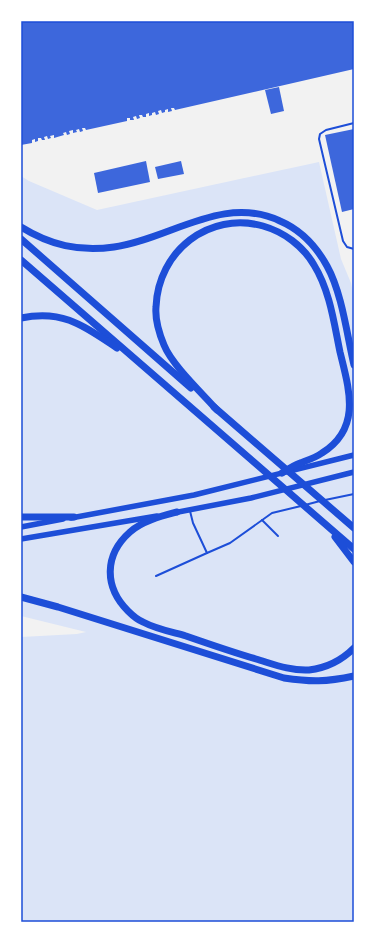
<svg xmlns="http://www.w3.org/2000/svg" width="375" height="943" font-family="'PT Sans Narrow',sans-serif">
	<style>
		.green { fill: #dbe4f7 }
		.building { fill: #3d67dc }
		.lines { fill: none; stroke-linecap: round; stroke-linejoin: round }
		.service { stroke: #1d4ed8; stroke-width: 2 }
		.secondary { stroke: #1d4ed8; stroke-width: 5.5 }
		.motorway { stroke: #1d4ed8; stroke-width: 7 }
		.neatline { fill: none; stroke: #1d4ed8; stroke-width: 1.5 }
	</style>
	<rect width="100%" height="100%" fill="#f2f2f2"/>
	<path class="green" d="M 319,162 L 341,259 L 351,283 L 354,296 L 354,922 L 21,922 L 21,637 L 77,634 L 86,632 L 21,616 L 21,176 L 29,181 L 97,210 Z"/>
	<g class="building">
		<path d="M 21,21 L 354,21 L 354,69 L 175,110 L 174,108 L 171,108 L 172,111 L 168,112 L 168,109 L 165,110 L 165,112 L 162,113 L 161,110 L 158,111 L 159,114 L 156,115 L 155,112 L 152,113 L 152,115 L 149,116 L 149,113 L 146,114 L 146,117 L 143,117 L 142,115 L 139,115 L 140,118 L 137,119 L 136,116 L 133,117 L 134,120 L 130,120 L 130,118 L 127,118 L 127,121 L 86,130 L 85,128 L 82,128 L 83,131 L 80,132 L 79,129 L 76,130 L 77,132 L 73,133 L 73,130 L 69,131 L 70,134 L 67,135 L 66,132 L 63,133 L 64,135 L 54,138 L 54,135 L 50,136 L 51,138 L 48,139 L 47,136 L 44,137 L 45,140 L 42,140 L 41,138 L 38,138 L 38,141 L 35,142 L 35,139 L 32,140 L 32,143 L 21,145 Z"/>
		<path d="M 279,87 L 284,111 L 271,114 L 265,90 Z"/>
		<path d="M 354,129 L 354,209 L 342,212 L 325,135 Z"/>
		<path d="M 146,161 L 150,182 L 98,193 L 94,173 Z"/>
		<path d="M 181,161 L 184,174 L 158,179 L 155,167 Z"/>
	</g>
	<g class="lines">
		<g class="service">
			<path d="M 354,123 L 326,130 L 320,134 L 319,139 L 343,241 L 347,247 L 354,249"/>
			<path d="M 325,500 L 354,494"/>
			<path d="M 305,505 L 320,501"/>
			<path d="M 262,520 L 278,536"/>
			<path d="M 207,553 L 230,543 L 272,513 L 301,506"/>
			<path d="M 156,576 L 207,553 L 193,523 L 190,511"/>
		</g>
		<g class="secondary">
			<path d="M 173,513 L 251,498 L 354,472"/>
			<path d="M 71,518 L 194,495 L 354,455"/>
			<path d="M 21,527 L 63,519"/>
			<path d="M 21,539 L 157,516"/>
		</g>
		<g class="motorway">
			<path d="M 21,227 C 50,245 79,252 114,247 C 170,239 223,194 280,221 C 301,230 316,246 327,266 C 342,293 347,335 354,365"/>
			<path d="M 21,239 L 191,388"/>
			<path d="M 21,260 L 354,549"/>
			<path d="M 21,318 C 63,309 84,326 117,348"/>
			<path d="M 214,407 L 354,528"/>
			<path d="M 217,410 C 202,393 172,365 164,345 C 159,333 155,319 156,307 C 158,251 209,211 263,226 C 284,232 303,246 314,265 C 330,291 334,323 340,352 C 349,389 362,428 322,453 C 315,458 308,460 300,463 C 294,465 288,469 282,473"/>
			<path d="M 177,512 C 162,516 142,521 130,532 C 104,555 104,587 128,611 C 132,615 138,620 143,622 C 156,629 172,632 186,636 C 209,644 232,652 256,659 C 273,664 290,671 309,670 C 326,668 342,660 354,648"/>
			<path d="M 21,517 L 74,517"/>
			<path d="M 335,537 L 354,562"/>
			<path d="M 21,597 L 58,607 L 284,678 C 311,682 326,682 354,676"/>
		</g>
	</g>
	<rect width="375" height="943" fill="none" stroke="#ffffff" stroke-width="44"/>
	<rect x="22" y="22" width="331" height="899" class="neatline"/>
</svg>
